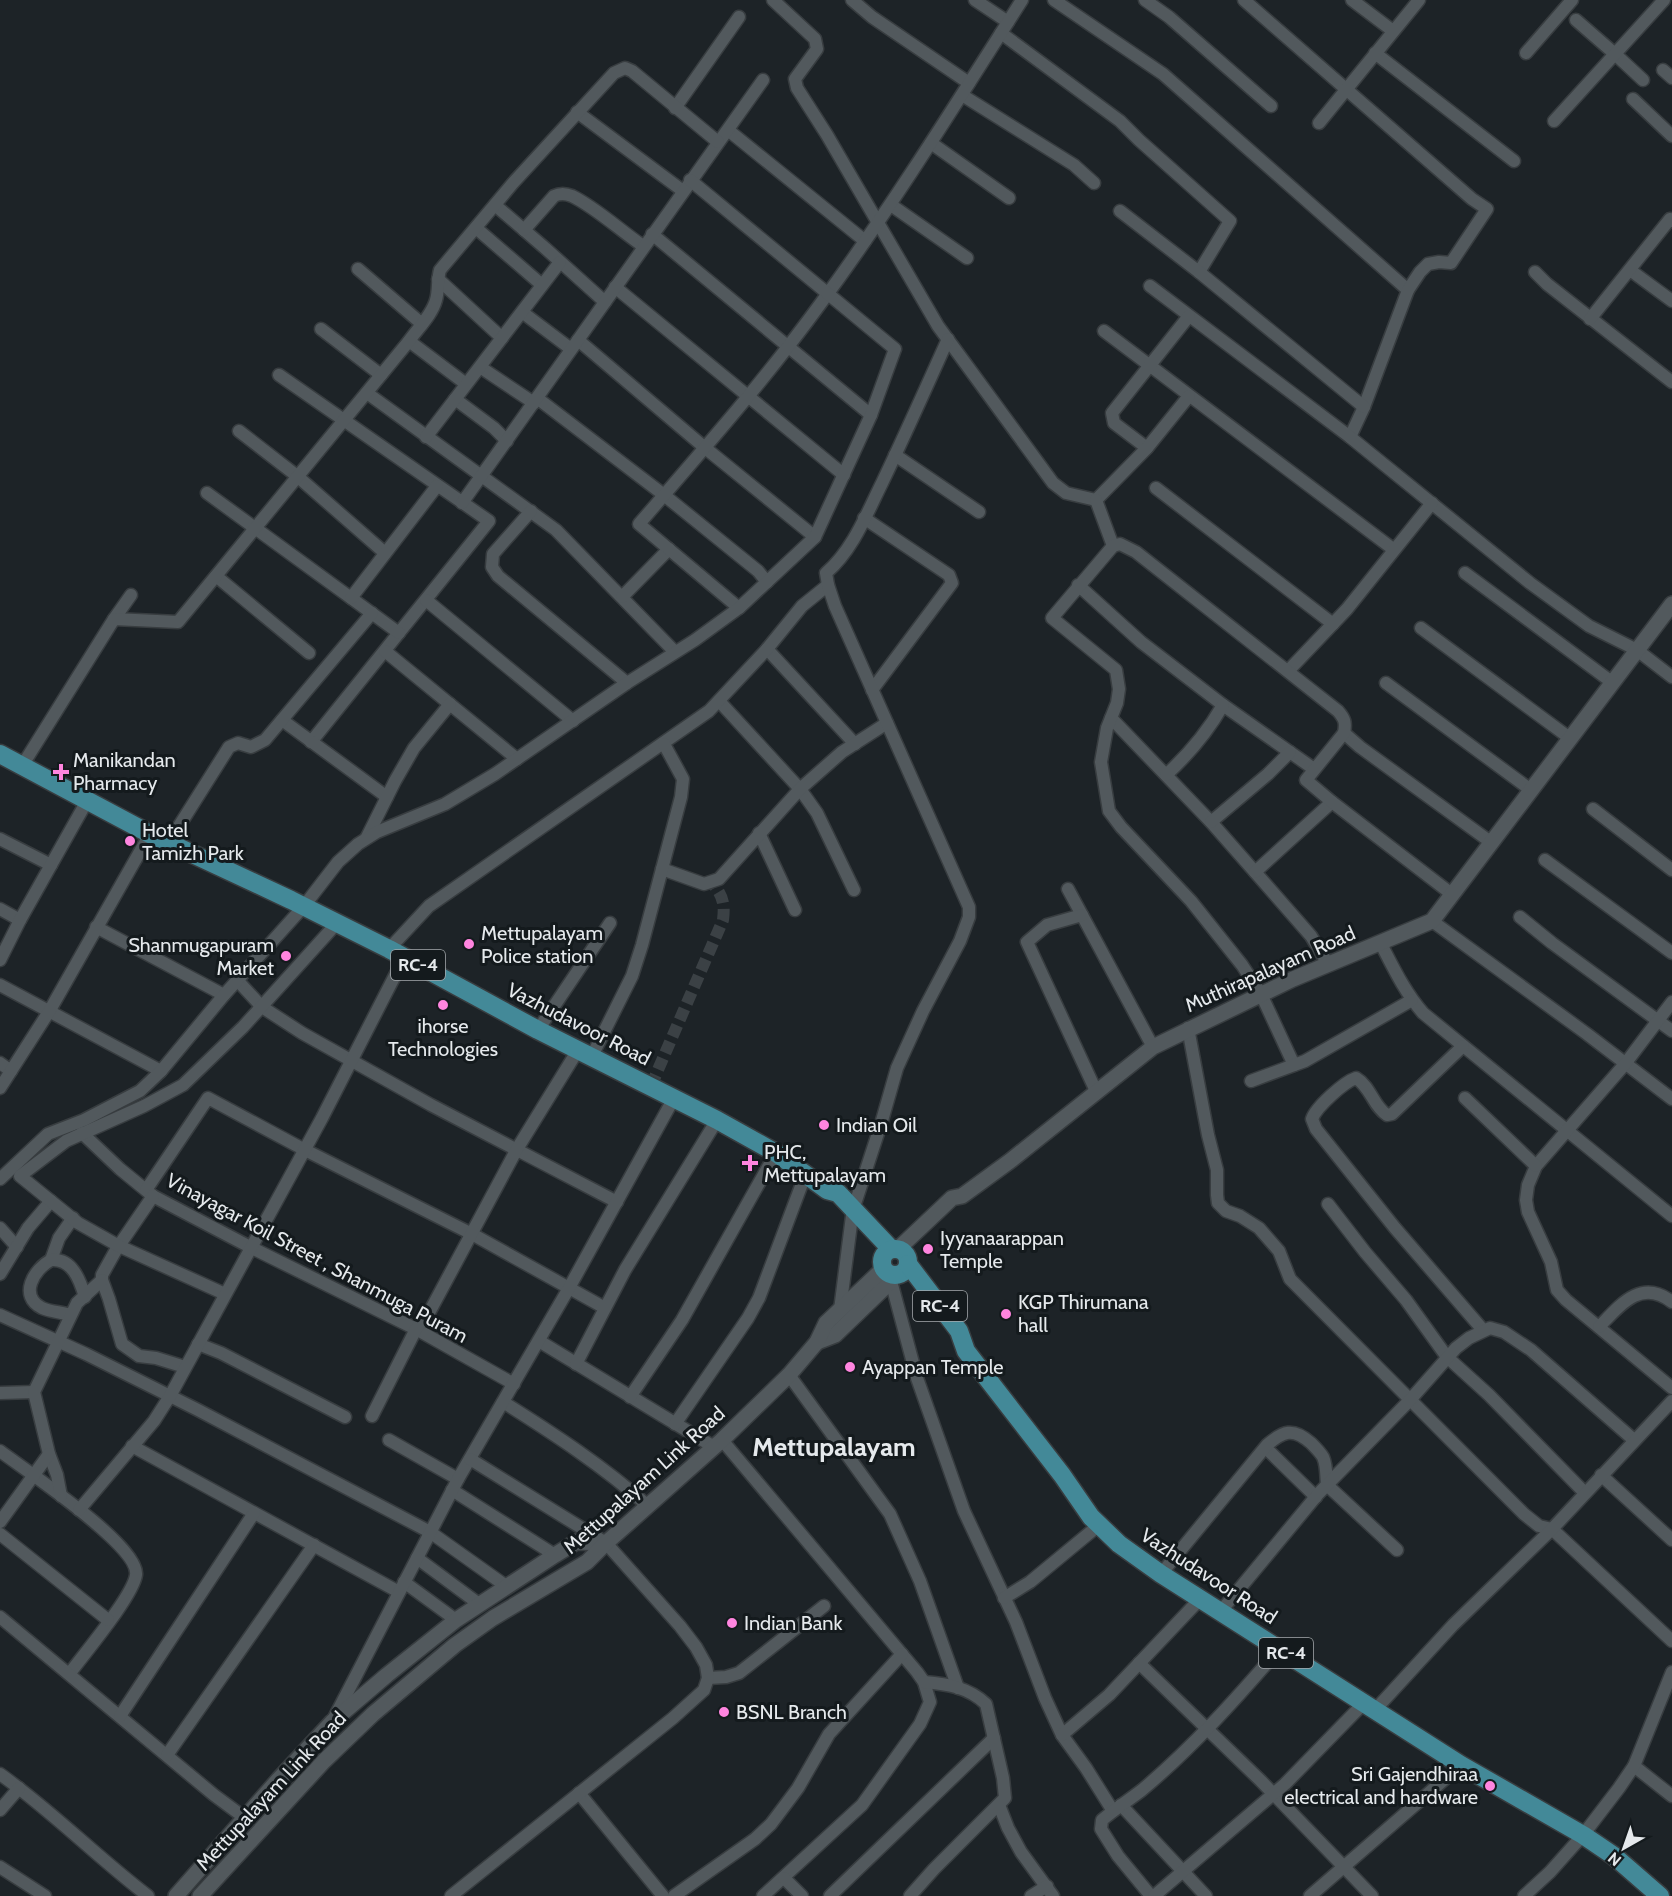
<svg xmlns="http://www.w3.org/2000/svg" width="1672" height="1896" font-family="Cabin,sans-serif">
	<style>
		.lines { fill: none; stroke-linecap: round; stroke-linejoin: round }
		.minor-tunnel { stroke: #3b4145; stroke-width: 12; stroke-dasharray: 12 6; stroke-linecap: butt }
		.minor-casing { stroke: #383d40; stroke-width: 15 }
		.tertiary-casing { stroke: #383d40; stroke-width: 18 }
		.primary-casing { stroke: #383d40; stroke-width: 21 }
		.minor { stroke: #52595d; stroke-width: 12 }
		.tertiary { stroke: #52595d; stroke-width: 15 }
		.primary { stroke: #438998; stroke-width: 18 }
		.poi-dot { fill: #ff85df; stroke: #141a1d; stroke-width: 2 }
		.labels { text-anchor: middle; dominant-baseline: central; stroke-width: 6; stroke-linejoin: round; paint-order: stroke }
		.shield { fill: #141a1d; stroke: #a6abae; stroke-width: 1.5 }
		.shield-label { font-size: 18px; font-weight: bold; fill: #e5e9ec }
		.poi-label { font-size: 20px; fill: #e5e9ec; stroke: #141a1d; text-anchor: start }
		.street-label { font-size: 20px; fill: #e5e9ec; stroke: #141a1d }
		.district-label { font-size: 26px; font-weight: bold; fill: #e5e9ec; stroke: #141a1d }
	</style>
	<rect width="100%" height="100%" fill="#1d2327"/>
	<g class="lines">
		<path class="minor-tunnel" d="M 651,1086 L 723,920 C 725,904 723,895 712,883"/>
		<defs>
			<g id="minor">
				<path d="M 773,0 L 815,39 L 817,49 L 795,79 L 797,88 L 827,135 L 938,326 L 1053,483 L 1066,493 L 1096,500"/>
				<path d="M 852,0 L 872,17 L 969,83"/>
				<path d="M 975,0 L 1008,22"/>
				<path d="M 1054,0 L 1163,74 L 1408,290"/>
				<path d="M 1145,0 L 1169,17 L 1271,106"/>
				<path d="M 1244,0 L 1472,199 L 1487,209 L 1451,263 L 1439,262 L 1428,264 L 1420,272 L 1408,290 L 1364,407 L 1350,437"/>
				<path d="M 1352,0 L 1393,31"/>
				<path d="M 1576,20 L 1615,54 L 1643,80"/>
				<path d="M 1001,33 L 1120,121 L 1139,140 L 1230,221 L 1199,272"/>
				<path d="M 1375,53 L 1514,161"/>
				<path d="M 1526,53 L 1572,0"/>
				<path d="M 1663,70 L 1672,78"/>
				<path d="M 962,95 L 1074,165 L 1094,183"/>
				<path d="M 1633,99 L 1672,136"/>
				<path d="M 675,108 L 739,17"/>
				<path d="M 577,112 L 683,191"/>
				<path d="M 1554,121 L 1664,0"/>
				<path d="M 1319,123 L 1419,0"/>
				<path d="M 728,130 L 865,241"/>
				<path d="M 931,143 L 1009,198"/>
				<path d="M 495,205 L 545,248 L 605,302"/>
				<path d="M 891,205 L 967,258"/>
				<path d="M 1120,211 L 1199,272 L 1364,407"/>
				<path d="M 476,228 L 542,285"/>
				<path d="M 524,230 L 554,196 C 560,193 565,193 572,196 C 595,207 621,231 643,246"/>
				<path d="M 652,234 L 871,415"/>
				<path d="M 358,269 L 422,324"/>
				<path d="M 1630,270 L 1672,301"/>
				<path d="M 1535,272 L 1547,284 L 1672,382"/>
				<path d="M 438,279 L 502,338"/>
				<path d="M 1150,286 L 1350,437 L 1530,583 L 1589,626 L 1637,650 L 1672,677"/>
				<path d="M 615,287 L 844,475"/>
				<path d="M 522,312 L 571,349"/>
				<path d="M 1590,319 L 1670,219 L 1672,221"/>
				<path d="M 321,329 L 381,375"/>
				<path d="M 1104,331 L 1393,549"/>
				<path d="M 578,340 L 704,447 L 815,537"/>
				<path d="M 409,341 L 466,384"/>
				<path d="M 480,367 L 534,403"/>
				<path d="M 279,375 L 489,521 L 311,742"/>
				<path d="M 367,393 L 556,530 L 675,652"/>
				<path d="M 537,398 L 664,495 L 758,571 L 767,582"/>
				<path d="M 455,399 L 494,428 L 507,441"/>
				<path d="M 239,431 L 297,476 L 385,553"/>
				<path d="M 426,437 L 560,262"/>
				<path d="M 1147,448 L 1114,423 L 1112,413 L 1189,316"/>
				<path d="M 895,455 L 979,512"/>
				<path d="M 1156,488 L 1333,624"/>
				<path d="M 207,493 L 399,633"/>
				<path d="M 1096,500 L 1147,448 L 1189,396"/>
				<path d="M 1096,500 L 1113,546"/>
				<path d="M 462,503 L 763,80"/>
				<path d="M 531,511 L 493,554 L 492,567 L 498,576 L 627,683"/>
				<path d="M 864,518 L 949,575 L 952,583 L 872,690"/>
				<path d="M 1465,573 L 1613,683"/>
				<path d="M 216,576 L 309,653"/>
				<path d="M 1078,585 L 1141,642 L 1223,705 L 1314,769"/>
				<path d="M 622,597 L 669,549"/>
				<path d="M 351,598 L 437,486"/>
				<path d="M 426,600 L 573,721"/>
				<path d="M 739,608 L 639,524 C 701,452 765,380 821,303 C 893,205 957,102 1022,0"/>
				<path d="M 114,619 L 131,595"/>
				<path d="M 1421,628 L 1571,739"/>
				<path d="M 767,649 L 855,744"/>
				<path d="M 385,651 L 517,759"/>
				<path d="M 1288,671 L 1347,609 L 1432,503"/>
				<path d="M 1386,683 L 1531,790"/>
				<path d="M 719,701 L 800,789 L 817,813 L 854,890"/>
				<path d="M 1111,718 L 1211,822 L 1255,872 L 1311,936 L 1328,964"/>
				<path d="M 282,720 L 387,797"/>
				<path d="M 1344,733 L 1360,747 L 1492,843"/>
				<path d="M 22,766 L 114,619 L 178,622 L 409,341 C 418,328 432,315 436,300 C 439,290 437,280 440,270 L 513,183 L 614,73 L 625,68 L 632,71 L 718,142"/>
				<path d="M 1166,775 C 1189,754 1207,733 1223,705"/>
				<path d="M 1593,809 L 1672,870"/>
				<path d="M 1211,822 L 1268,774 L 1290,752"/>
				<path d="M 759,833 L 795,910"/>
				<path d="M 367,837 L 395,781 L 414,748 L 450,704"/>
				<path d="M 0,839 L 51,865"/>
				<path d="M 169,842 L 229,747 L 238,743 L 251,747 L 265,740 L 372,613"/>
				<path d="M 1545,860 L 1672,953"/>
				<path d="M 662,869 L 704,884 L 719,879 L 800,789 L 842,752 L 887,723"/>
				<path d="M 1255,872 L 1332,802"/>
				<path d="M 1068,889 L 1153,1047"/>
				<path d="M 0,909 L 20,920"/>
				<path d="M 1082,915 L 1047,925 L 1027,942 L 1096,1091"/>
				<path d="M 1520,917 L 1552,943 L 1672,1031"/>
				<path d="M 1432,921 L 1587,1034 L 1672,1099"/>
				<path d="M 96,927 L 224,995"/>
				<path d="M 1380,942 C 1393,967 1404,991 1423,1013 L 1672,1216"/>
				<path d="M 389,949 L 429,906 L 709,711 L 767,649 L 802,606 L 828,585"/>
				<path d="M 0,960 L 20,920 L 87,801"/>
				<path d="M 237,980 L 262,1007 L 302,1033 L 431,1105 L 617,1202"/>
				<path d="M 0,985 L 161,1071"/>
				<path d="M 1672,1002 L 1625,1064 L 1536,1166 L 1528,1185 L 1526,1200 L 1528,1212 L 1551,1262 L 1557,1290 L 1566,1300 L 1672,1388"/>
				<path d="M 1188,1028 L 1208,1135 L 1217,1170 L 1217,1195 L 1218,1203 L 1226,1211 L 1240,1216 L 1259,1228 L 1279,1251 L 1290,1279 L 1524,1514 L 1539,1526 L 1552,1529 L 1672,1641"/>
				<path d="M 538,1030 L 610,923"/>
				<path d="M 1463,1046 L 1392,1114 L 1387,1115 C 1373,1106 1371,1087 1356,1078 C 1344,1082 1316,1107 1312,1119 L 1316,1129 L 1395,1228 L 1483,1330"/>
				<path d="M 592,1056 L 632,976 L 642,945 L 681,797 L 683,779 L 664,744"/>
				<path d="M 0,1063 L 11,1071"/>
				<path d="M 1294,1065 L 1261,994 L 1242,965 L 1191,901 L 1121,827 L 1109,811 L 1101,762 L 1107,728 L 1117,703 L 1119,689 L 1116,670 L 1052,618 L 1113,546 L 1120,544 L 1136,552 L 1338,711 C 1345,719 1346,723 1344,733 L 1306,780 L 1332,802 L 1453,895"/>
				<path d="M 1251,1081 L 1305,1061 L 1412,1000"/>
				<path d="M 0,1088 L 50,1010 L 150,834"/>
				<path d="M 1465,1098 L 1536,1166"/>
				<path d="M 82,1133 L 120,1169 L 153,1196 L 252,1248 L 416,1329 L 514,1384"/>
				<path d="M 0,1179 L 48,1134 L 84,1120 L 140,1091 L 161,1071 L 224,995 L 304,906 L 338,862 L 358,844 L 377,832 L 445,804 L 495,774 L 627,683 L 695,640 L 739,608 L 815,537 L 871,415 L 895,349 L 690,180"/>
				<path d="M 146,1190 L 208,1098 L 305,1150 L 472,1234 L 605,1308"/>
				<path d="M 153,1196 L 116,1250 L 102,1275 L 102,1280 L 109,1299 L 122,1344 L 139,1356 L 156,1358 L 185,1367"/>
				<path d="M 1328,1204 L 1365,1252 L 1406,1300 L 1447,1357 L 1489,1395 L 1585,1493"/>
				<path d="M 854,1207 L 881,1124 L 897,1068 L 923,1011 L 960,941 L 969,917 L 969,907 L 835,606 L 828,585 L 826,573 C 853,550 867,513 882,483 C 905,435 926,388 948,339"/>
				<path d="M 0,1228 L 17,1247"/>
				<path d="M 51,1260 L 59,1238 L 73,1218"/>
				<path d="M 0,1274 L 28,1228 L 51,1201"/>
				<path d="M 891,1281 L 917,1378 L 964,1511 L 1016,1622 L 1045,1698 L 1062,1735 L 1086,1768 L 1113,1811"/>
				<path d="M 225,1294 L 119,1246 L 78,1223 L 20,1176 L 66,1141 L 144,1106 L 183,1085 L 243,1027 L 337,923"/>
				<path d="M 840,1310 L 852,1216"/>
				<path d="M 0,1315 L 86,1354 L 198,1410 L 430,1532 L 506,1586"/>
				<path d="M 70,1315 C 61,1312 51,1312 42,1308 C 18,1296 34,1269 51,1260 C 72,1258 80,1280 85,1297"/>
				<path d="M 1599,1327 C 1620,1305 1641,1278 1672,1302"/>
				<path d="M 539,1341 L 714,1447"/>
				<path d="M 198,1344 L 221,1353 L 345,1417"/>
				<path d="M 576,1364 L 625,1270 L 717,1120"/>
				<path d="M 789,1375 L 890,1514 L 920,1581 L 958,1688"/>
				<path d="M 0,1393 L 34,1392"/>
				<path d="M 630,1397 L 682,1320 L 776,1153"/>
				<path d="M 503,1402 C 554,1434 603,1466 648,1506"/>
				<path d="M 372,1416 L 416,1329 L 430,1311 L 517,1149 L 578,1050"/>
				<path d="M 675,1424 L 748,1318 L 759,1298 L 806,1173"/>
				<path d="M 389,1440 L 458,1479"/>
				<path d="M 722,1440 L 917,1672 L 924,1682 L 930,1702 L 920,1724 L 862,1805 L 763,1896"/>
				<path d="M 132,1446 L 399,1592"/>
				<path d="M 0,1451 C 25,1470 140,1546 136,1575 C 133,1596 84,1654 70,1673"/>
				<path d="M 1270,1452 L 1316,1497"/>
				<path d="M 1601,1475 L 1672,1540"/>
				<path d="M 452,1490 L 555,1555"/>
				<path d="M 61,1496 L 57,1475 L 49,1454 L 34,1392 L 77,1303 L 102,1280"/>
				<path d="M 79,1510 L 154,1421 L 170,1396 L 322,1118 L 404,958"/>
				<path d="M 0,1522 L 49,1454"/>
				<path d="M 0,1534 L 108,1620"/>
				<path d="M 417,1558 L 479,1604"/>
				<path d="M 1161,1574 L 1267,1445 C 1283,1431 1293,1427 1311,1443 C 1315,1447 1320,1452 1323,1457 C 1327,1466 1326,1476 1327,1485 L 1397,1550"/>
				<path d="M 404,1582 L 456,1620"/>
				<path d="M 1004,1598 L 1030,1582 L 1099,1525"/>
				<path d="M 1221,1611 L 1318,1494 L 1410,1400 L 1456,1348 L 1469,1338 L 1490,1328 L 1504,1332 L 1531,1350 L 1634,1440"/>
				<path d="M 0,1617 L 214,1795 L 245,1818"/>
				<path d="M 1139,1663 L 1261,1781 L 1372,1896"/>
				<path d="M 708,1678 L 726,1677 L 739,1673 L 824,1606"/>
				<path d="M 1375,1710 L 1453,1625 L 1552,1529 L 1672,1401"/>
				<path d="M 120,1716 L 254,1513"/>
				<path d="M 333,1720 L 458,1479 L 569,1288 L 674,1098"/>
				<path d="M 1062,1735 L 1109,1695 L 1201,1598"/>
				<path d="M 167,1755 L 314,1545"/>
				<path d="M 1634,1766 L 1672,1796"/>
				<path d="M 0,1774 C 52,1811 97,1857 148,1896"/>
				<path d="M 579,1793 L 663,1896"/>
				<path d="M 999,1805 L 1008,1828 L 1021,1852 L 1053,1896"/>
				<path d="M 1121,1805 L 1206,1896"/>
				<path d="M 0,1810 L 19,1788"/>
				<path d="M 0,1867 L 45,1896"/>
				<path d="M 784,1878 L 802,1896"/>
				<path d="M 451,1896 L 673,1718 L 704,1690 L 708,1678 L 706,1665 L 696,1647 L 680,1626 L 606,1543 L 470,1459"/>
				<path d="M 674,1896 L 755,1839 L 771,1824 L 798,1788 L 829,1734 L 902,1654"/>
				<path d="M 830,1896 L 994,1738"/>
				<path d="M 910,1896 L 934,1869 L 1005,1798 L 1003,1778 L 986,1704 C 968,1687 947,1684 924,1682"/>
				<path d="M 1031,1896 L 1047,1886"/>
				<path d="M 1151,1896 L 1118,1856 L 1101,1829 L 1102,1820 C 1115,1809 1129,1800 1142,1790 C 1192,1748 1237,1698 1280,1648"/>
				<path d="M 1154,1896 L 1285,1784 L 1364,1703"/>
				<path d="M 1310,1896 L 1461,1765"/>
				<path d="M 1524,1896 L 1550,1872 L 1583,1835 L 1619,1788 L 1634,1766 L 1672,1672"/>
			</g>
			<g id="tertiary">
				<path d="M 898,1249 L 952,1198 L 962,1196 L 1010,1161 L 1153,1047 L 1293,979 L 1432,921 L 1672,604"/>
				<path d="M 817,1342 L 835,1335 L 887,1285 L 894,1275"/>
				<path d="M 176,1896 L 279,1779 L 332,1722 L 387,1675 L 456,1620 L 555,1555 L 576,1542 L 606,1543"/>
				<path d="M 200,1896 L 324,1761 L 373,1714 L 455,1645 L 493,1618 L 587,1562 L 606,1543 L 722,1440 L 789,1375 L 817,1342 L 826,1323 L 884,1268"/>
			</g>
			<g id="primary">
				<path d="M 0,754 L 150,834 L 291,900 L 389,949 L 538,1030 L 717,1120 L 776,1153 L 827,1190 L 838,1193 L 891,1249"/>
				<circle cx="895" cy="1262" r="13"/>
				<path d="M 908,1264 L 959,1331 L 966,1351 L 1062,1475 L 1091,1517 L 1119,1544 L 1161,1574 L 1461,1765 L 1583,1835 L 1614,1856 L 1660,1896"/>
			</g>
		</defs>
		<use href="#minor" class="minor-casing"/>
		<use href="#tertiary" class="tertiary-casing"/>
		<use href="#primary" class="primary-casing"/>
		<use href="#minor" class="minor"/>
		<use href="#tertiary" class="tertiary"/>
		<use href="#primary" class="primary"/>
	</g>
	<g class="poi-dot">
		<path d="M58 763h6v6h6v6h-6v6h-6v-6h-6v-6h6z"/>
		<circle cx="130" cy="841" r="6"/>
		<circle cx="469" cy="944" r="6"/>
		<circle cx="286" cy="956" r="6"/>
		<circle cx="443" cy="1005" r="6"/>
		<circle cx="824" cy="1125" r="6"/>
		<path d="M747 1154h6v6h6v6h-6v6h-6v-6h-6v-6h6z"/>
		<circle cx="928" cy="1249" r="6"/>
		<circle cx="1006" cy="1314" r="6"/>
		<circle cx="850" cy="1367" r="6"/>
		<circle cx="732" cy="1623" r="6"/>
		<circle cx="724" cy="1712" r="6"/>
		<circle cx="1490" cy="1786" r="6"/>
	</g>
	<g class="labels">
		<g class="shield">
			<rect x="391" y="950" width="54" height="30" rx="4.5"/>
			<rect x="913" y="1291" width="54" height="30" rx="4.5"/>
			<rect x="1259" y="1638" width="54" height="30" rx="4.5"/>
		</g>
		<g class="shield-label">
			<text x="418" y="965">RC-4</text>
			<text x="940" y="1306">RC-4</text>
			<text x="1286" y="1653">RC-4</text>
		</g>
		<g class="poi-label">
			<text x="73" y="760">Manikandan<tspan x="73" dy="23">Pharmacy</tspan></text>
			<text x="142" y="830">Hotel<tspan x="142" dy="23">Tamizh Park</tspan></text>
			<text x="481" y="933">Mettupalayam<tspan x="481" dy="23">Police station</tspan></text>
			<text x="274" y="945" text-anchor="end">Shanmugapuram<tspan x="274" dy="23">Market</tspan></text>
			<text x="443" y="1026" text-anchor="middle">ihorse<tspan x="443" dy="23">Technologies</tspan></text>
			<text x="836" y="1125">Indian Oil</text>
			<text x="764" y="1152">PHC,<tspan x="764" dy="23">Mettupalayam</tspan></text>
			<text x="940" y="1238">Iyyanaarappan<tspan x="940" dy="23">Temple</tspan></text>
			<text x="1018" y="1302">KGP Thirumana<tspan x="1018" dy="23">hall</tspan></text>
			<text x="862" y="1367">Ayappan Temple</text>
			<text x="744" y="1623">Indian Bank</text>
			<text x="736" y="1712">BSNL Branch</text>
			<text x="1478" y="1774" text-anchor="end">Sri Gajendhiraa<tspan x="1478" dy="23">electrical and hardware</tspan></text>
		</g>
		<g class="street-label">
			<text transform="translate(1270 969) rotate(-24)">Muthirapalayam Road</text>
			<text transform="translate(579 1024) rotate(27)">Vazhudavoor Road</text>
			<text transform="translate(317 1258) rotate(28)">Vinayagar Koil Street , Shanmuga Puram</text>
			<text transform="translate(644 1480) rotate(-42)">Mettupalayam Link Road</text>
			<text transform="translate(1209 1576) rotate(33)">Vazhudavoor Road</text>
			<text transform="translate(271 1791) rotate(-47)">Mettupalayam Link Road</text>
		</g>
		<g class="district-label">
			<text x="834" y="1447">Mettupalayam</text>
		</g>
	</g>
	<g transform="translate(1624 1848) rotate(220)" stroke="#141a1d" stroke-width="4.5" paint-order="stroke">
	<path d="M0-4.5L10 22L0 15L-10 22Z" fill="#e5e9ec"/>
	<text y="-9" font-size="16" font-weight="bold" text-anchor="middle" fill="#e5e9ec">N</text>
	</g>
</svg>
